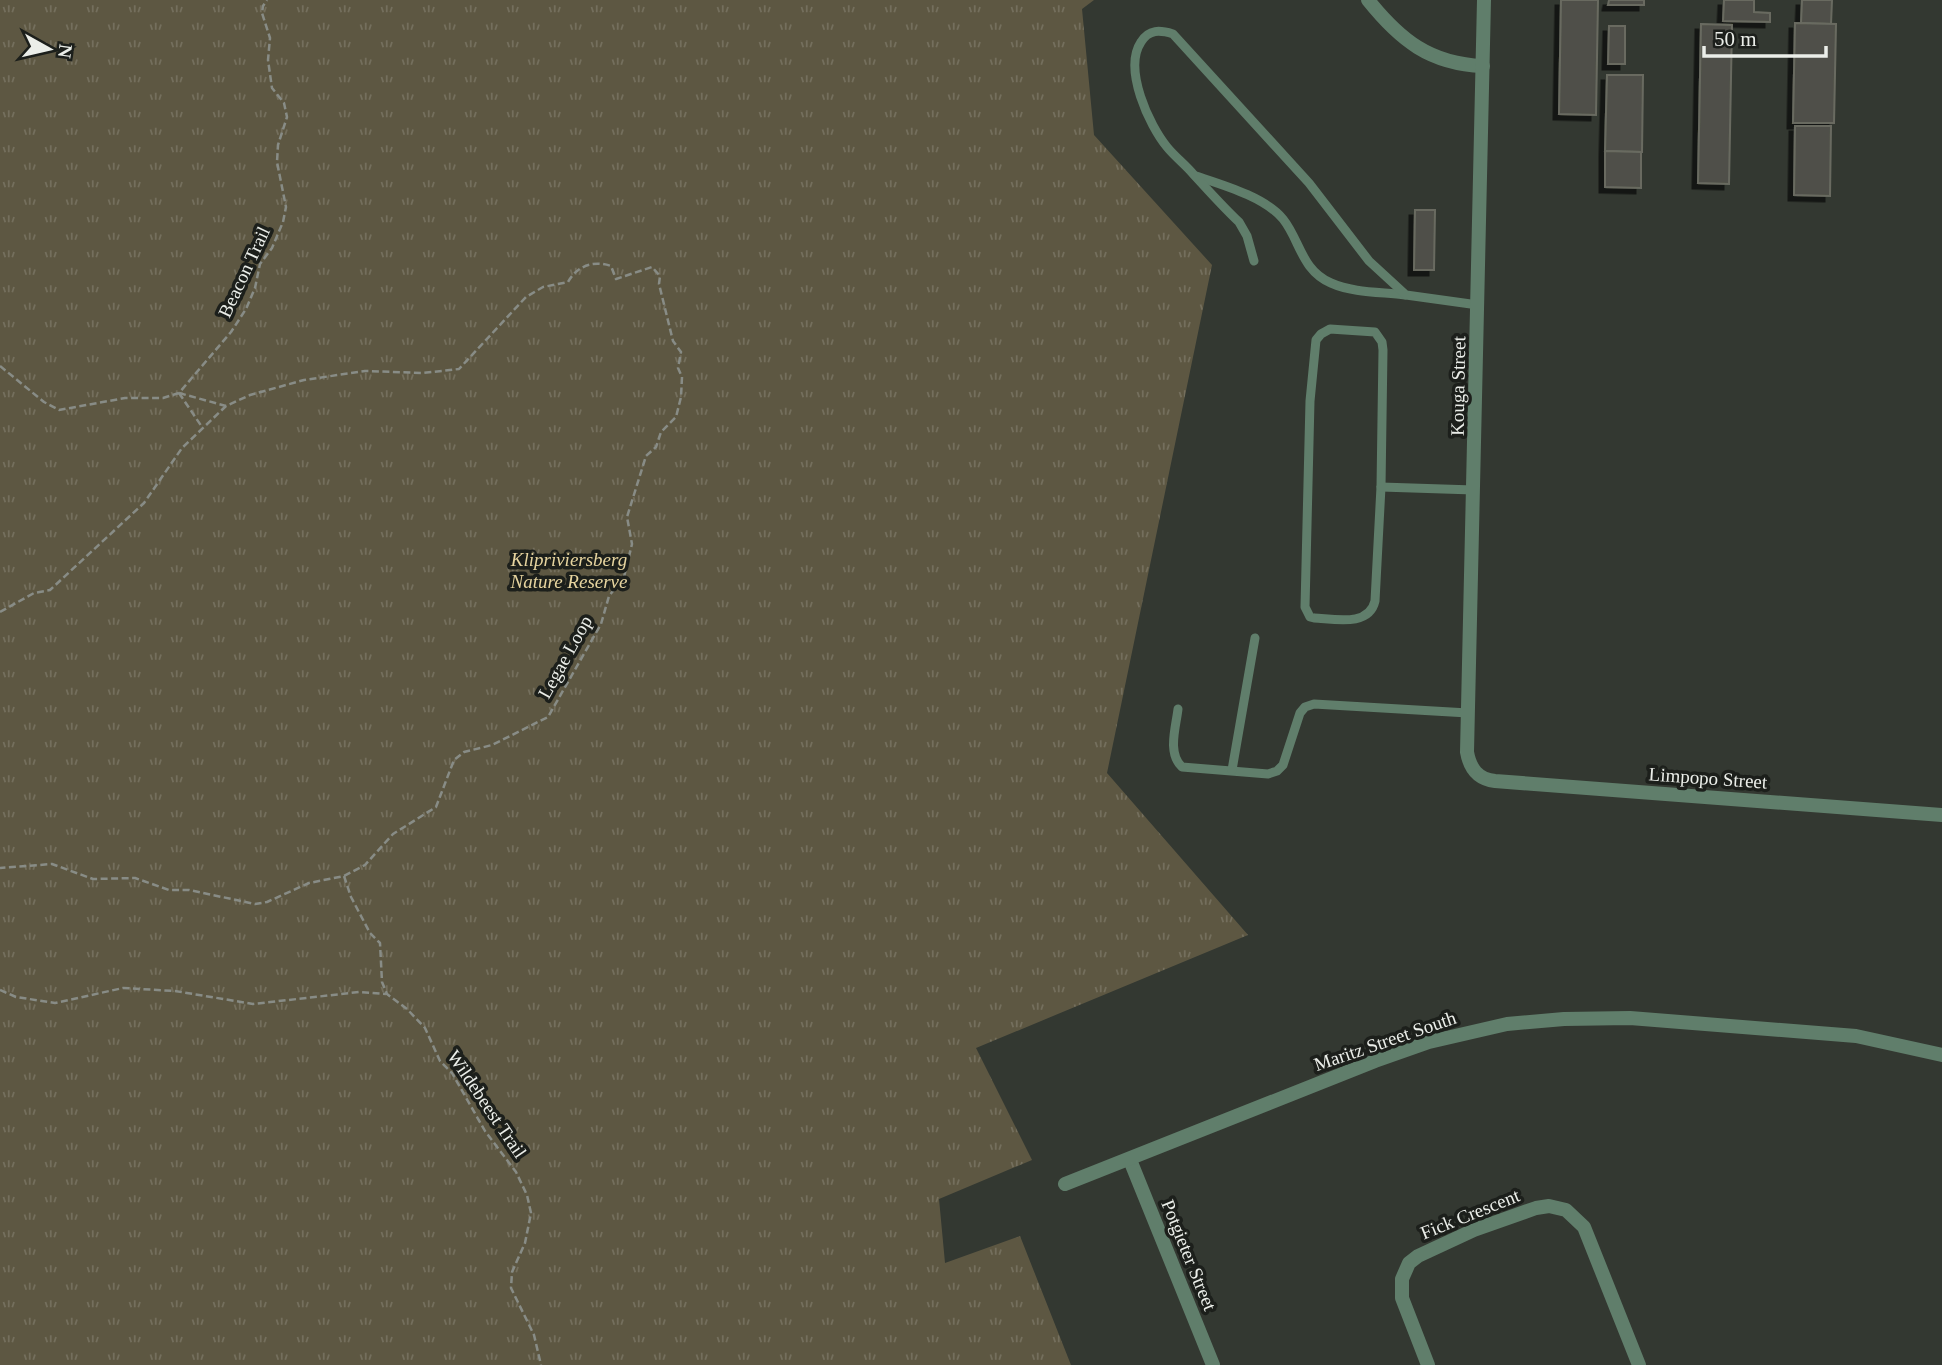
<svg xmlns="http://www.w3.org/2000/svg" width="1942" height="1365" font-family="Georgia,serif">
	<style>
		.park { fill: url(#park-tufts) }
		.building { fill: #4f5048; stroke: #696b61; stroke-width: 2; filter: url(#shadow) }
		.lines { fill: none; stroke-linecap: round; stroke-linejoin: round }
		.path { stroke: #888c86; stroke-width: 2.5; stroke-dasharray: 7 3.5; stroke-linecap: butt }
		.service { stroke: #607e6b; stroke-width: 9 }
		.minor { stroke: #607e6b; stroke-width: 14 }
		.labels { text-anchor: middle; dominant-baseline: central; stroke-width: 7; stroke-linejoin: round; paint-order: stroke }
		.street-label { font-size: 19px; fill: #ebeee9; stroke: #1c1f1b }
		.park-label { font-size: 19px; font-style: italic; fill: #e6d49f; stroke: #1c1f1b }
	</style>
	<defs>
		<pattern id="park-tufts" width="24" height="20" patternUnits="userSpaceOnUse" patternTransform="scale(1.75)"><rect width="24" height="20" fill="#5d5742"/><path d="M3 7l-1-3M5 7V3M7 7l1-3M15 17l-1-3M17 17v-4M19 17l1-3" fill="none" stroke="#746f5d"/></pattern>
		<filter id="shadow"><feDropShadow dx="-5.5" dy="5.5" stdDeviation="0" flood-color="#0009"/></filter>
	</defs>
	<rect width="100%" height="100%" fill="#333831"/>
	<path class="park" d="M 0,0 L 1094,0 L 1082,9 L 1094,135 L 1212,265 L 1107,773 L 1248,935 L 976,1048 L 1032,1160 L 939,1199 L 945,1263 L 1020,1236 L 1071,1365 L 0,1365 Z"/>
	<g class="building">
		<path d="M 1561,0 L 1598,0 L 1596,115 L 1559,114 Z"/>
		<path d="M 1609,0 L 1644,0 L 1644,5 L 1608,5 Z"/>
		<path d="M 1724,0 L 1754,0 L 1754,12 L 1770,13 L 1770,22 L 1723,21 Z"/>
		<path d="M 1802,0 L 1832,0 L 1831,24 L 1801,23 Z"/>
		<path d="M 1795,23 L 1836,24 L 1834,123 L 1793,123 Z"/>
		<path d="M 1701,24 L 1732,25 L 1729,184 L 1698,183 Z"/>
		<path d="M 1609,26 L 1625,26 L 1625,64 L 1608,64 Z"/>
		<path d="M 1607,75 L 1643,75 L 1642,152 L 1605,151 Z"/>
		<path d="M 1795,126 L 1831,126 L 1830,196 L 1794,195 Z"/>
		<path d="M 1605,151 L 1641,152 L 1641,188 L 1605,187 Z"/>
		<path d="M 1415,210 L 1435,210 L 1434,270 L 1414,270 Z"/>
	</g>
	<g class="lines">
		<g class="path">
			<path d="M 0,366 L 44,402 L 59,410 L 125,398 L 163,398 L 179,393 L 231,332 L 246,309 L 255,288 L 260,264 L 272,248 L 283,222 L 286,207 L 277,162 L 278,145 L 287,117 L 284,103 L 272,88 L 268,60 L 270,38 L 262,13 L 263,6 L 267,0"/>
			<path d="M 179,393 L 226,406"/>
			<path d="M 179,393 L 202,427"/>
			<path d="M 0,612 L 34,593 L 50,590 L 144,503 L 182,448 L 226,406 L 250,395 L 304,380 L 365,371 L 423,373 L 459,369 L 526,297 L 543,287 L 568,282 C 577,266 593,260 611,266 L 616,279 L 652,267 L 660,276 L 659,284 L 673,341 L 681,352 L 678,368 L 682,377 L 681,397 L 676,417 L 661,432 L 656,447 L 646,456 L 627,517 L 632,544 L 624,577 L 609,596 L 601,624 L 548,717 L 492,745 L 464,752 L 454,760 L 436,807 L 393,834 L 365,865 L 344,876 L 309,883 L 267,902 L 255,904 L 189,890 L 169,890 L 135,878 L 93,879 L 52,864 L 0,868"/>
			<path d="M 344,876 L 351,897 L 370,933 L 380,943 L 382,982 L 387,994 L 407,1009 L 425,1028 L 440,1061 L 452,1073 L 485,1131 L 516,1172 L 527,1195 L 531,1213 L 525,1243 L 512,1272 L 511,1288 L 534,1335 L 541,1365"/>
			<path d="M 0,990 L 16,997 L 55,1003 L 123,988 L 175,991 L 253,1004 L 359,992 L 386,994"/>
		</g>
		<g class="service">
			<path d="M 1196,176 C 1223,185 1265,197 1283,219 C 1300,240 1301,270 1331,283 C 1353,293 1382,292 1405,295"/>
			<path d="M 1254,261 L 1247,236 L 1239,222 C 1223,207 1209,191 1194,175 C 1186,165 1175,157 1167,147 C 1149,125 1123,69 1141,42 C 1149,29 1160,30 1173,34 L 1309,183 L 1369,261 L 1406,295 L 1478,305"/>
			<path d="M 1330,329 L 1375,332 L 1382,342 L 1383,350 L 1381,487 L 1375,601 C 1369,627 1335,619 1314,618 L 1310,617 L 1305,607 L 1310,401 L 1316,340 L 1321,334 Z"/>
			<path d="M 1381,487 L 1474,490"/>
			<path d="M 1178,709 C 1176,727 1167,753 1182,767 L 1268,774 L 1277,771 L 1283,765 L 1300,713 L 1305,707 L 1314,704 L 1468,713"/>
			<path d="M 1232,770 L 1255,638"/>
		</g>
		<g class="minor">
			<path d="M 1368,0 C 1400,40 1430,64 1483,66"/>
			<path d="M 1484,0 L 1467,752 C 1470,769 1478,779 1495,781 L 1942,815"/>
			<path d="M 1130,1160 L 1213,1365"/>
			<path d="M 1065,1184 L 1375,1061 L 1429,1042 L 1507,1024 L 1564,1019 L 1630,1018 L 1856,1036 L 1942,1055"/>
			<path d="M 1428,1365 L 1402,1298 L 1402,1279 L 1409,1263 L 1418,1256 L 1474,1230 L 1536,1208 L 1549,1206 L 1566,1210 L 1584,1227 L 1639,1365"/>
		</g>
	</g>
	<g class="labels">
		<g class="street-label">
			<text transform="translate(244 272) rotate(-65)">Beacon Trail</text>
			<text transform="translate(1458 386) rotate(-89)">Kouga Street</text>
			<text transform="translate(565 657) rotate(-61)">Legae Loop</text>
			<text transform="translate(1708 778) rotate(4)">Limpopo Street</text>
			<text transform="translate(1385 1041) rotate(-19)">Maritz Street South</text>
			<text transform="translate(487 1104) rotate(56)">Wildebeest Trail</text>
			<text transform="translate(1470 1214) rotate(-22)">Fick Crescent</text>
			<text transform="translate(1189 1255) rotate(68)">Potgieter Street</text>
		</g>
		<g class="park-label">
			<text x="569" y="559">Klipriviersberg<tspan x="569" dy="22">Nature Reserve</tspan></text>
		</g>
	</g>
	<g transform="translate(49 49) rotate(98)" stroke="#1c1f1b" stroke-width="5" paint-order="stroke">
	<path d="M0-5L12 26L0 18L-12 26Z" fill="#ebeee9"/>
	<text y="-10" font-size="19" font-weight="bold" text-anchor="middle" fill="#ebeee9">N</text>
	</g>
	<path d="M1704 46v10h122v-10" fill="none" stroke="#ebeee9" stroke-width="3.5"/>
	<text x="1714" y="46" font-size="21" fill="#ebeee9" stroke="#1c1f1b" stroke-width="5" paint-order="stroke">50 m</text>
</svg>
